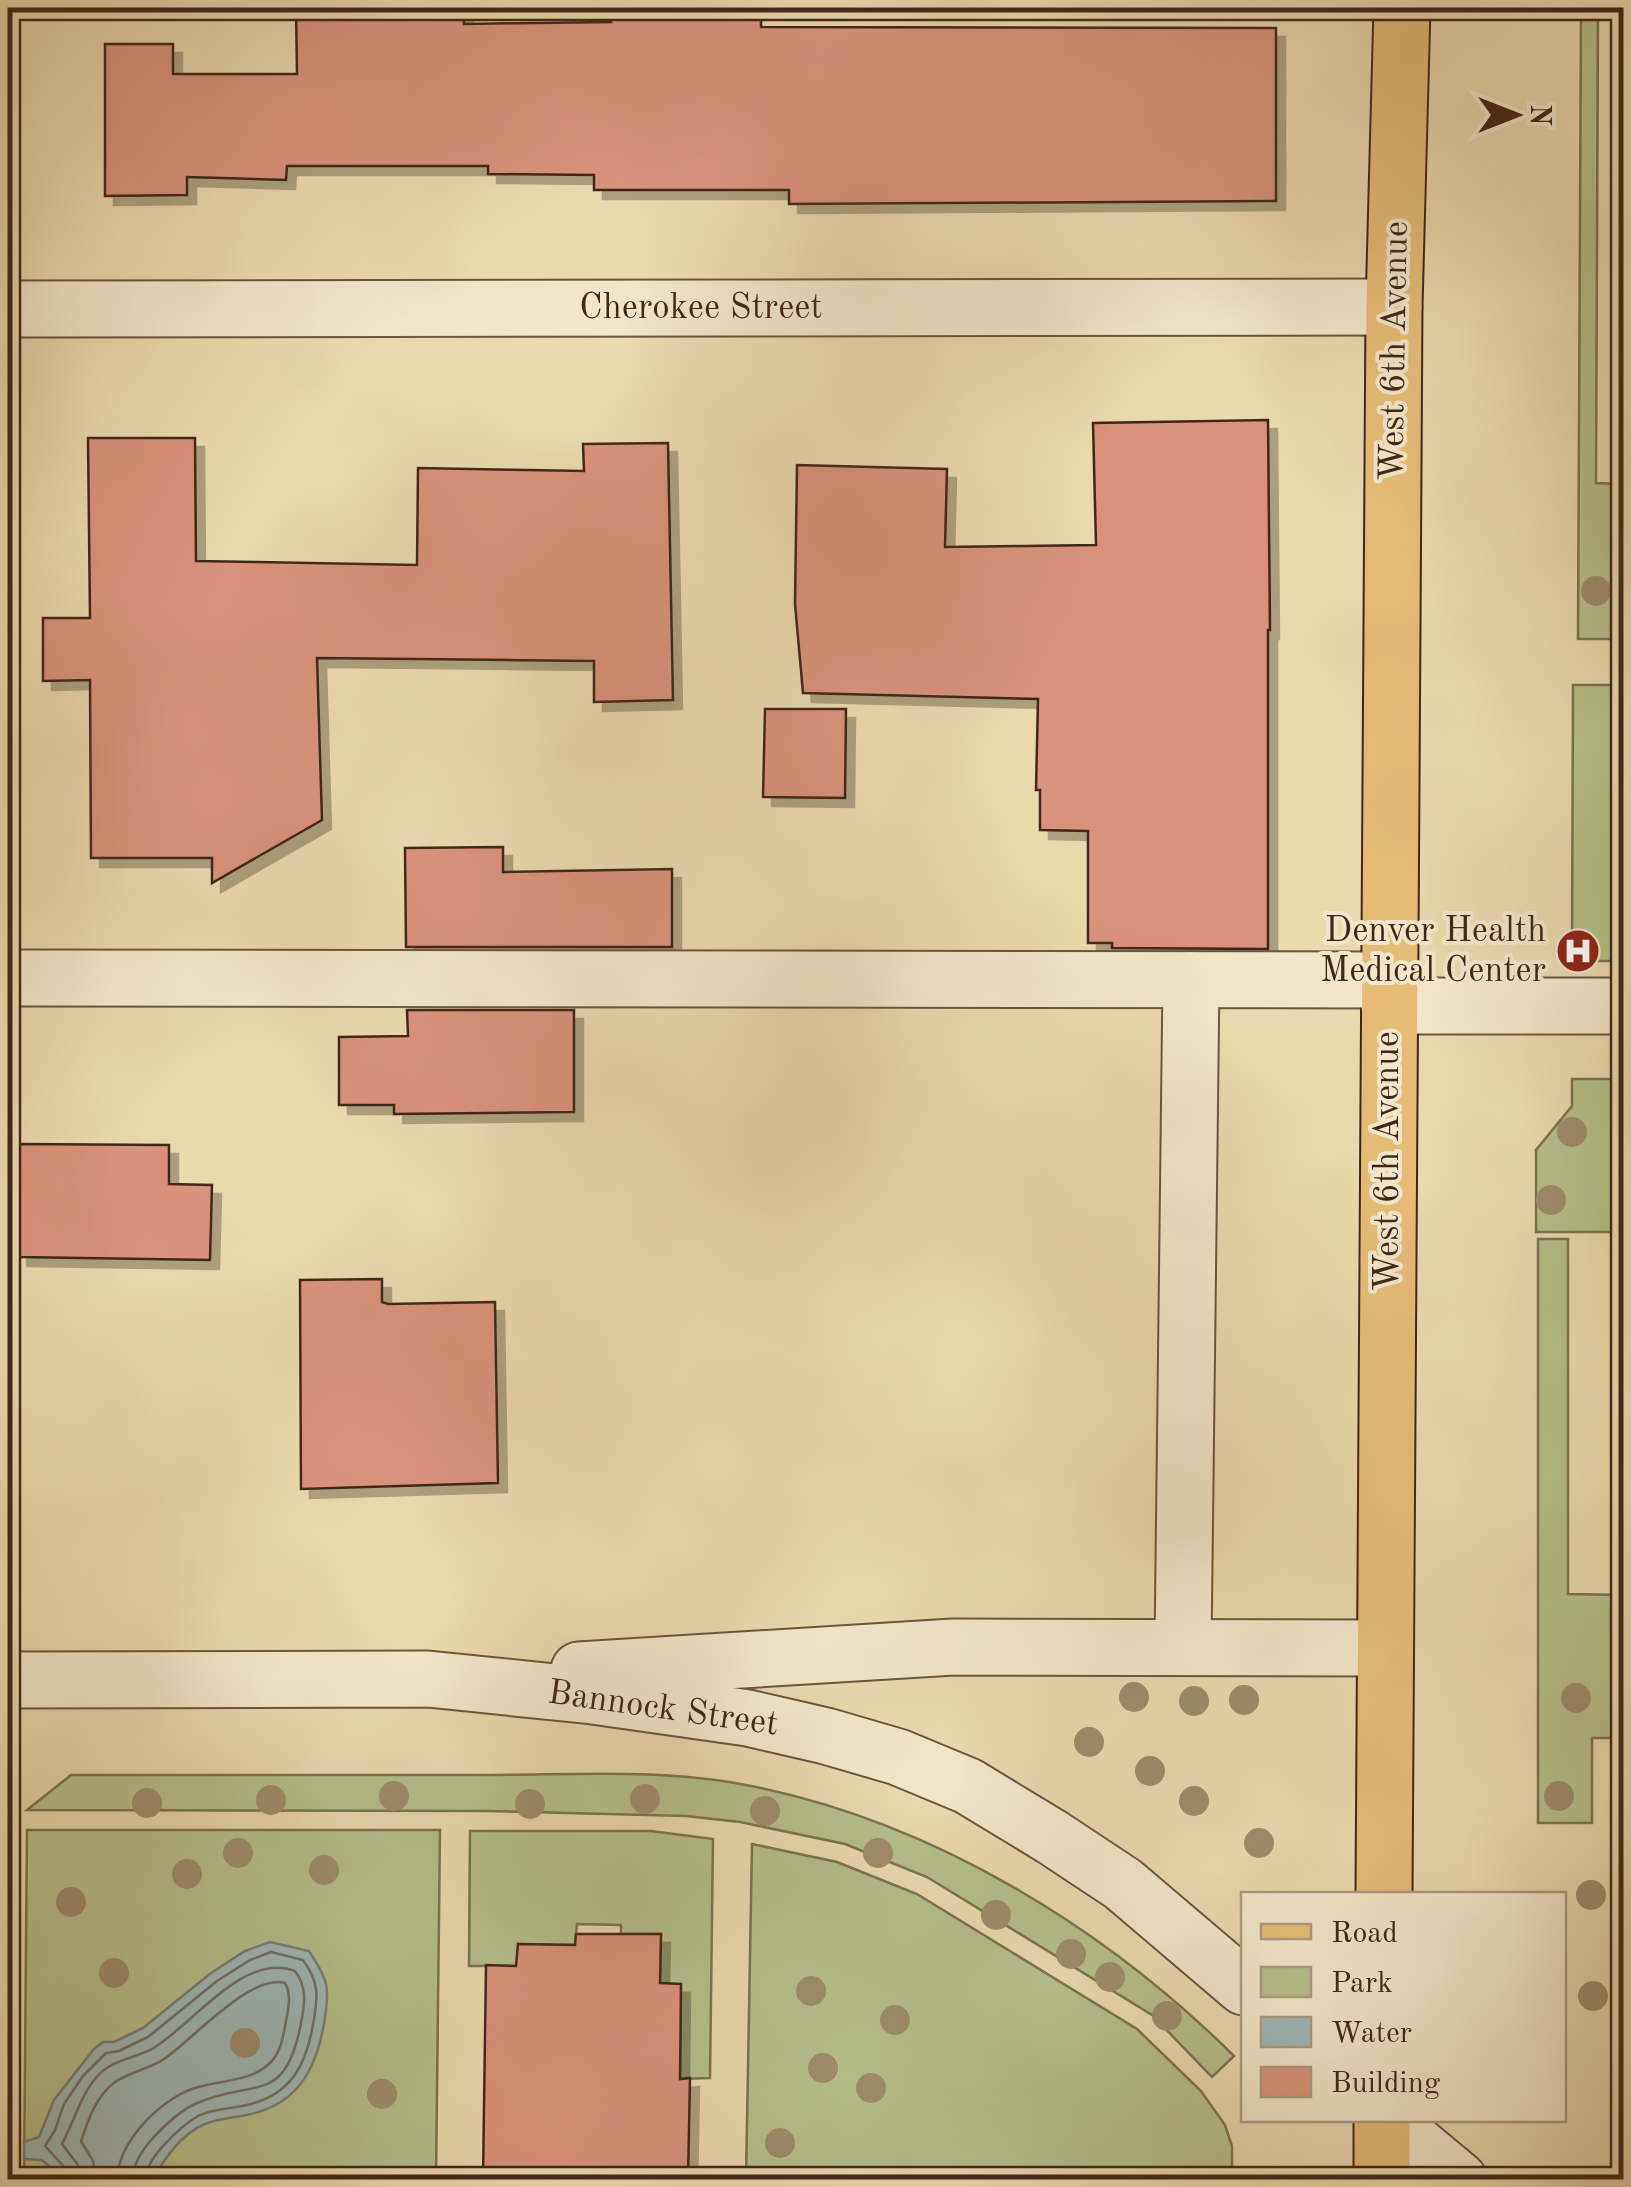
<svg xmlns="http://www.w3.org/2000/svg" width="1631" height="2187" font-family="'Old Standard TT',serif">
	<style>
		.green { fill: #b5bf8a; stroke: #7b7352; stroke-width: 2.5 }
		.water { fill: #9eb7b7; stroke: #797d79; stroke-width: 2.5 }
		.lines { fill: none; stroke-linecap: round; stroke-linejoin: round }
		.shore { stroke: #706f69; stroke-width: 2.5 }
		.building { fill: #d9927b; stroke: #41271b; stroke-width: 2.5; filter: url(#shadow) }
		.minor-casing { stroke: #6b5440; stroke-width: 59 }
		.major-casing { stroke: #41271b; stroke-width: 59 }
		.minor { stroke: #f1e6ca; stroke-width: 55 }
		.major { stroke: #e4bc76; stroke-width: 55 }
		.tree { fill: #9d8c6c }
		.labels { text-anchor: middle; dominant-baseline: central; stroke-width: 8; stroke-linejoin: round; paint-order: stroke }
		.street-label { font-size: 35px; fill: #41271b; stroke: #f1e6ca }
		.poi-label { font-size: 35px; fill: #41271b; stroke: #f1e6ca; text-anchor: end }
	</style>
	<defs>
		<filter id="shadow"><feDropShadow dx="9" dy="9" stdDeviation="0" flood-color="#0004"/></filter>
	</defs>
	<rect width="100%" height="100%" fill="#e9d9ad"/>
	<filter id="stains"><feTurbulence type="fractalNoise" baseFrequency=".002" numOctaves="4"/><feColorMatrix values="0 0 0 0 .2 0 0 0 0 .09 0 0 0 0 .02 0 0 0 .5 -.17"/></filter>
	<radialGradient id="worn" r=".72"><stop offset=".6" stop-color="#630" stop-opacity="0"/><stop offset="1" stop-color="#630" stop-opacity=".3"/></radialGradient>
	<g class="green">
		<path d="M 1581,8 L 1598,8 L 1596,483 L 1623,484 L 1623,639 L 1578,639 Z"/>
		<path d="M 1573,685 L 1623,685 L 1623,961 L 1572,961 Z"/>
		<path d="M 1572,1079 L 1623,1079 L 1623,1232 L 1536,1232 L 1536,1150 L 1572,1106 Z"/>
		<path d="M 1538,1239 L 1568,1239 L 1568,1594 L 1623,1595 L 1623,1738 L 1592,1738 L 1592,1823 L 1538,1823 Z"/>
		<path d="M 71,1775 C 209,1775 348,1775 487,1775 C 574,1775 665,1768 751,1786 C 932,1822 1104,1927 1234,2056 L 1212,2077 L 1152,2015 L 927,1877 L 845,1844 L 740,1822 L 686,1816 L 485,1811 L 27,1810 Z"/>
		<path d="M 27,1830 L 440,1830 L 436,2179 L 24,2180 Z"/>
		<path d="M 470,1831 L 651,1831 L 713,1839 L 710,2078 L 680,2079 L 681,1985 L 660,1983 L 661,1934 L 621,1934 L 621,1925 L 577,1924 L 575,1945 L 518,1944 L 517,1966 L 469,1966 Z"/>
		<path d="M 752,1844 L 837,1862 L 917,1894 L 1137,2029 L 1201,2091 L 1225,2125 L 1232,2146 L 1232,2179 L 746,2179 Z"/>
	</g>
	<path class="water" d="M 270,1942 L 309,1951 C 329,1981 330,1988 324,2024 C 316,2068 299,2103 251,2114 C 236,2118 220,2118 205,2124 C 181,2134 165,2158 153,2179 L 62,2179 L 42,2160 L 24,2159 L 24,2142 L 39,2137 L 54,2100 L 94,2049 L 103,2042 L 114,2042 L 143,2028 L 211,1973 L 245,1951 Z"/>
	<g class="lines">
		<g class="shore">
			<path d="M 69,2180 L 67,2170 L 45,2146 L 55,2130 L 64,2104 L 83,2076 L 106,2053 L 119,2051 L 148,2037 L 217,1981 L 250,1960 L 271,1952 L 303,1960 C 320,1983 318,1997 313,2025 C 306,2064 292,2093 251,2104 C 234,2109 214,2108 198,2116 C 184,2124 173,2135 163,2146 C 154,2156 146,2167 145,2180"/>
			<path d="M 81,2180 L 78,2165 L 62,2144 C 75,2121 84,2080 110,2066 C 122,2059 139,2056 152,2049 C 193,2025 244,1951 295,1971 C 307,1987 305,2003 301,2023 C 285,2108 253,2077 195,2104 C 178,2112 165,2125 153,2138 C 142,2150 133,2164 132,2180"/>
			<path d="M 96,2180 L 93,2161 L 81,2141 C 88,2120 96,2096 115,2082 C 129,2072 150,2069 164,2059 C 192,2040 251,1973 285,1983 C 292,1995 288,2009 286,2021 C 283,2037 281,2053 269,2064 C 250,2082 219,2080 195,2088 C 160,2099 118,2142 117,2180"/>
		</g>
	</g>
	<g class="building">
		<path d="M 296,8 L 464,8 L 464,24 L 611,22 L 611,17 L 761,19 L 761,27 L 1276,28 L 1276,201 L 789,204 L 789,190 L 594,190 L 594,175 L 488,174 L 488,166 L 287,166 L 286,180 L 187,177 L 187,195 L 105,196 L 105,44 L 173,44 L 173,74 L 297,74 Z"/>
		<path d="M 1268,420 L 1270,630 L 1268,630 L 1268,949 L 1112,948 L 1112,943 L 1088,943 L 1088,831 L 1040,830 L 1040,790 L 1036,790 L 1038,699 L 803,693 L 795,604 L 797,465 L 947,469 L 945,547 L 1096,545 L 1093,423 Z"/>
		<path d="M 88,438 L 195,438 L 196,561 L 417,565 L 418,468 L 584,471 L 583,444 L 668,443 L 673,700 L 594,702 L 594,661 L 317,658 L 322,820 L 212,883 L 212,858 L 91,858 L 90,680 L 43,681 L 43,618 L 90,618 Z"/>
		<path d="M 765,709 L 846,709 L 845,798 L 763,797 Z"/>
		<path d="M 503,847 L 503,872 L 672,869 L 672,947 L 406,947 L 405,848 Z"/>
		<path d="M 407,1010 L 574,1010 L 574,1112 L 394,1114 L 394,1105 L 339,1105 L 339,1037 L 408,1036 Z"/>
		<path d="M 19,1144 L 169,1145 L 169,1184 L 212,1185 L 210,1260 L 18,1257 Z"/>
		<path d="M 382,1279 L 382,1302 L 388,1304 L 495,1302 L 498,1483 L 301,1489 L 300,1280 Z"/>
		<path d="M 576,1934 L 661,1934 L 660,1983 L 681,1984 L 680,2079 L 690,2078 L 688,2180 L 483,2180 L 486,1965 L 516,1966 L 518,1944 L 575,1945 Z"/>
	</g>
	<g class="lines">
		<defs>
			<g id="minor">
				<path d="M 8,309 L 1394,307"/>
				<path d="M 8,978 L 1390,980"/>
				<path d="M 1389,1006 L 1624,1006"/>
				<path d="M 1183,1647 L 1191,980"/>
				<path d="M 579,1670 L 953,1647 L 1385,1648"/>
				<path d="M 8,1680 L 428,1679 L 593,1696 L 748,1718 L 826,1736 L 898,1757 L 968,1786 L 1052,1837 L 1123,1884 L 1244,1987"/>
				<path d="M 1387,2120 L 1459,2180"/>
			</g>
			<g id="major">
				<path d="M 1384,1894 L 1394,307 L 1402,8"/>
				<path d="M 1382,2180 L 1382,2120"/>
			</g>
		</defs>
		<use href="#minor" class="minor-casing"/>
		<use href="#major" class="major-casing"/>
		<use href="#minor" class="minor"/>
		<use href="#major" class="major"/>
	</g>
	<g class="tree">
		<circle cx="1596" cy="591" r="15"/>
		<circle cx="1572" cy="1132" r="15"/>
		<circle cx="1551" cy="1200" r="15"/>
		<circle cx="1134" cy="1697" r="15"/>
		<circle cx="1576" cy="1698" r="15"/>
		<circle cx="1244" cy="1700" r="15"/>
		<circle cx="1194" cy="1701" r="15"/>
		<circle cx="1089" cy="1742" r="15"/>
		<circle cx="1150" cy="1771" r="15"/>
		<circle cx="394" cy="1796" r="15"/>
		<circle cx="1559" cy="1796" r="15"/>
		<circle cx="645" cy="1799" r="15"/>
		<circle cx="271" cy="1800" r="15"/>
		<circle cx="1194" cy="1801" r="15"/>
		<circle cx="147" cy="1803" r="15"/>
		<circle cx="530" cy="1804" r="15"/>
		<circle cx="765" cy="1811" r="15"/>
		<circle cx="1259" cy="1843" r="15"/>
		<circle cx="238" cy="1853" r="15"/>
		<circle cx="878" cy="1853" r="15"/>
		<circle cx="324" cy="1870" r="15"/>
		<circle cx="187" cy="1874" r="15"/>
		<circle cx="1591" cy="1895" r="15"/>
		<circle cx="71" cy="1902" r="15"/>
		<circle cx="996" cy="1915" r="15"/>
		<circle cx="1071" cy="1954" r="15"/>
		<circle cx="114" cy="1973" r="15"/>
		<circle cx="1110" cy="1977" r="15"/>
		<circle cx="811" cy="1991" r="15"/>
		<circle cx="1593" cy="1996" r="15"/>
		<circle cx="1167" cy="2016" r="15"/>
		<circle cx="895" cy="2020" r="15"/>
		<circle cx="245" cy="2043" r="15"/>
		<circle cx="823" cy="2068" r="15"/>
		<circle cx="871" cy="2088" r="15"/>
		<circle cx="382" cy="2094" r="15"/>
		<circle cx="780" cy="2143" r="15"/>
	</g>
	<defs>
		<symbol id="hospital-disc" viewBox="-11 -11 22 22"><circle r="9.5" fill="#8f2418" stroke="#f1e6ca"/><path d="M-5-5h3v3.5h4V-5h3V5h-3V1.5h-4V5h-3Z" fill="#fff"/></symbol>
	</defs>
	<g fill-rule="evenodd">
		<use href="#hospital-disc" x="1553" y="926" width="50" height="50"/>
	</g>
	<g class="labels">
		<g class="street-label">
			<text x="701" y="308">Cherokee Street</text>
			<text transform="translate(1395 351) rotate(-89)">West 6th Avenue</text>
			<text transform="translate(1388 1161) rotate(-90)">West 6th Avenue</text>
			<text transform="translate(663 1709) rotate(8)">Bannock Street</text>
		</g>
		<g class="poi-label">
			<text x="1546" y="931">Denver Health<tspan x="1546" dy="40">Medical Center</tspan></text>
		</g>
	</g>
	<rect width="1631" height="2187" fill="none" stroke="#e9d9ad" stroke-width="40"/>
	<rect x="10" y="10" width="1611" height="2167" fill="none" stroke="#41271b" stroke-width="5"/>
	<rect x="20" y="20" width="1591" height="2147" fill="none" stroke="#41271b" stroke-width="2.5"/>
	<rect x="1241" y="1892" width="325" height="230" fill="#f1e6ca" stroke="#ab9a84" stroke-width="2.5"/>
	<rect x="1261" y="1924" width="50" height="15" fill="#e4bc76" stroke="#ab9a84" stroke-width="2.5"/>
	<text x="1331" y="1942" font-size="30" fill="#41271b">Road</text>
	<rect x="1261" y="1967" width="50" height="30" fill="#b5bf8a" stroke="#ab9a84" stroke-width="2.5"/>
	<text x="1331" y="1992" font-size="30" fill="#41271b">Park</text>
	<rect x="1261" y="2017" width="50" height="30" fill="#9eb7b7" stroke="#ab9a84" stroke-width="2.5"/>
	<text x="1331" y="2042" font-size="30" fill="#41271b">Water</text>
	<rect x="1261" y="2067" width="50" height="30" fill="#d9927b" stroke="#ab9a84" stroke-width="2.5"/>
	<text x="1331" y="2092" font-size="30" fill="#41271b">Building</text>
	<g transform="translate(1516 115) rotate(90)" stroke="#f1e6ca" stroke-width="8" paint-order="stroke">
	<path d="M0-8L18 38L0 25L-18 38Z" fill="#41271b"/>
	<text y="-15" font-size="28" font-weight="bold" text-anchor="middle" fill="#41271b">N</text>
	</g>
	<rect width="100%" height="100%" filter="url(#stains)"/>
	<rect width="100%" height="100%" fill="url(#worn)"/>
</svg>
